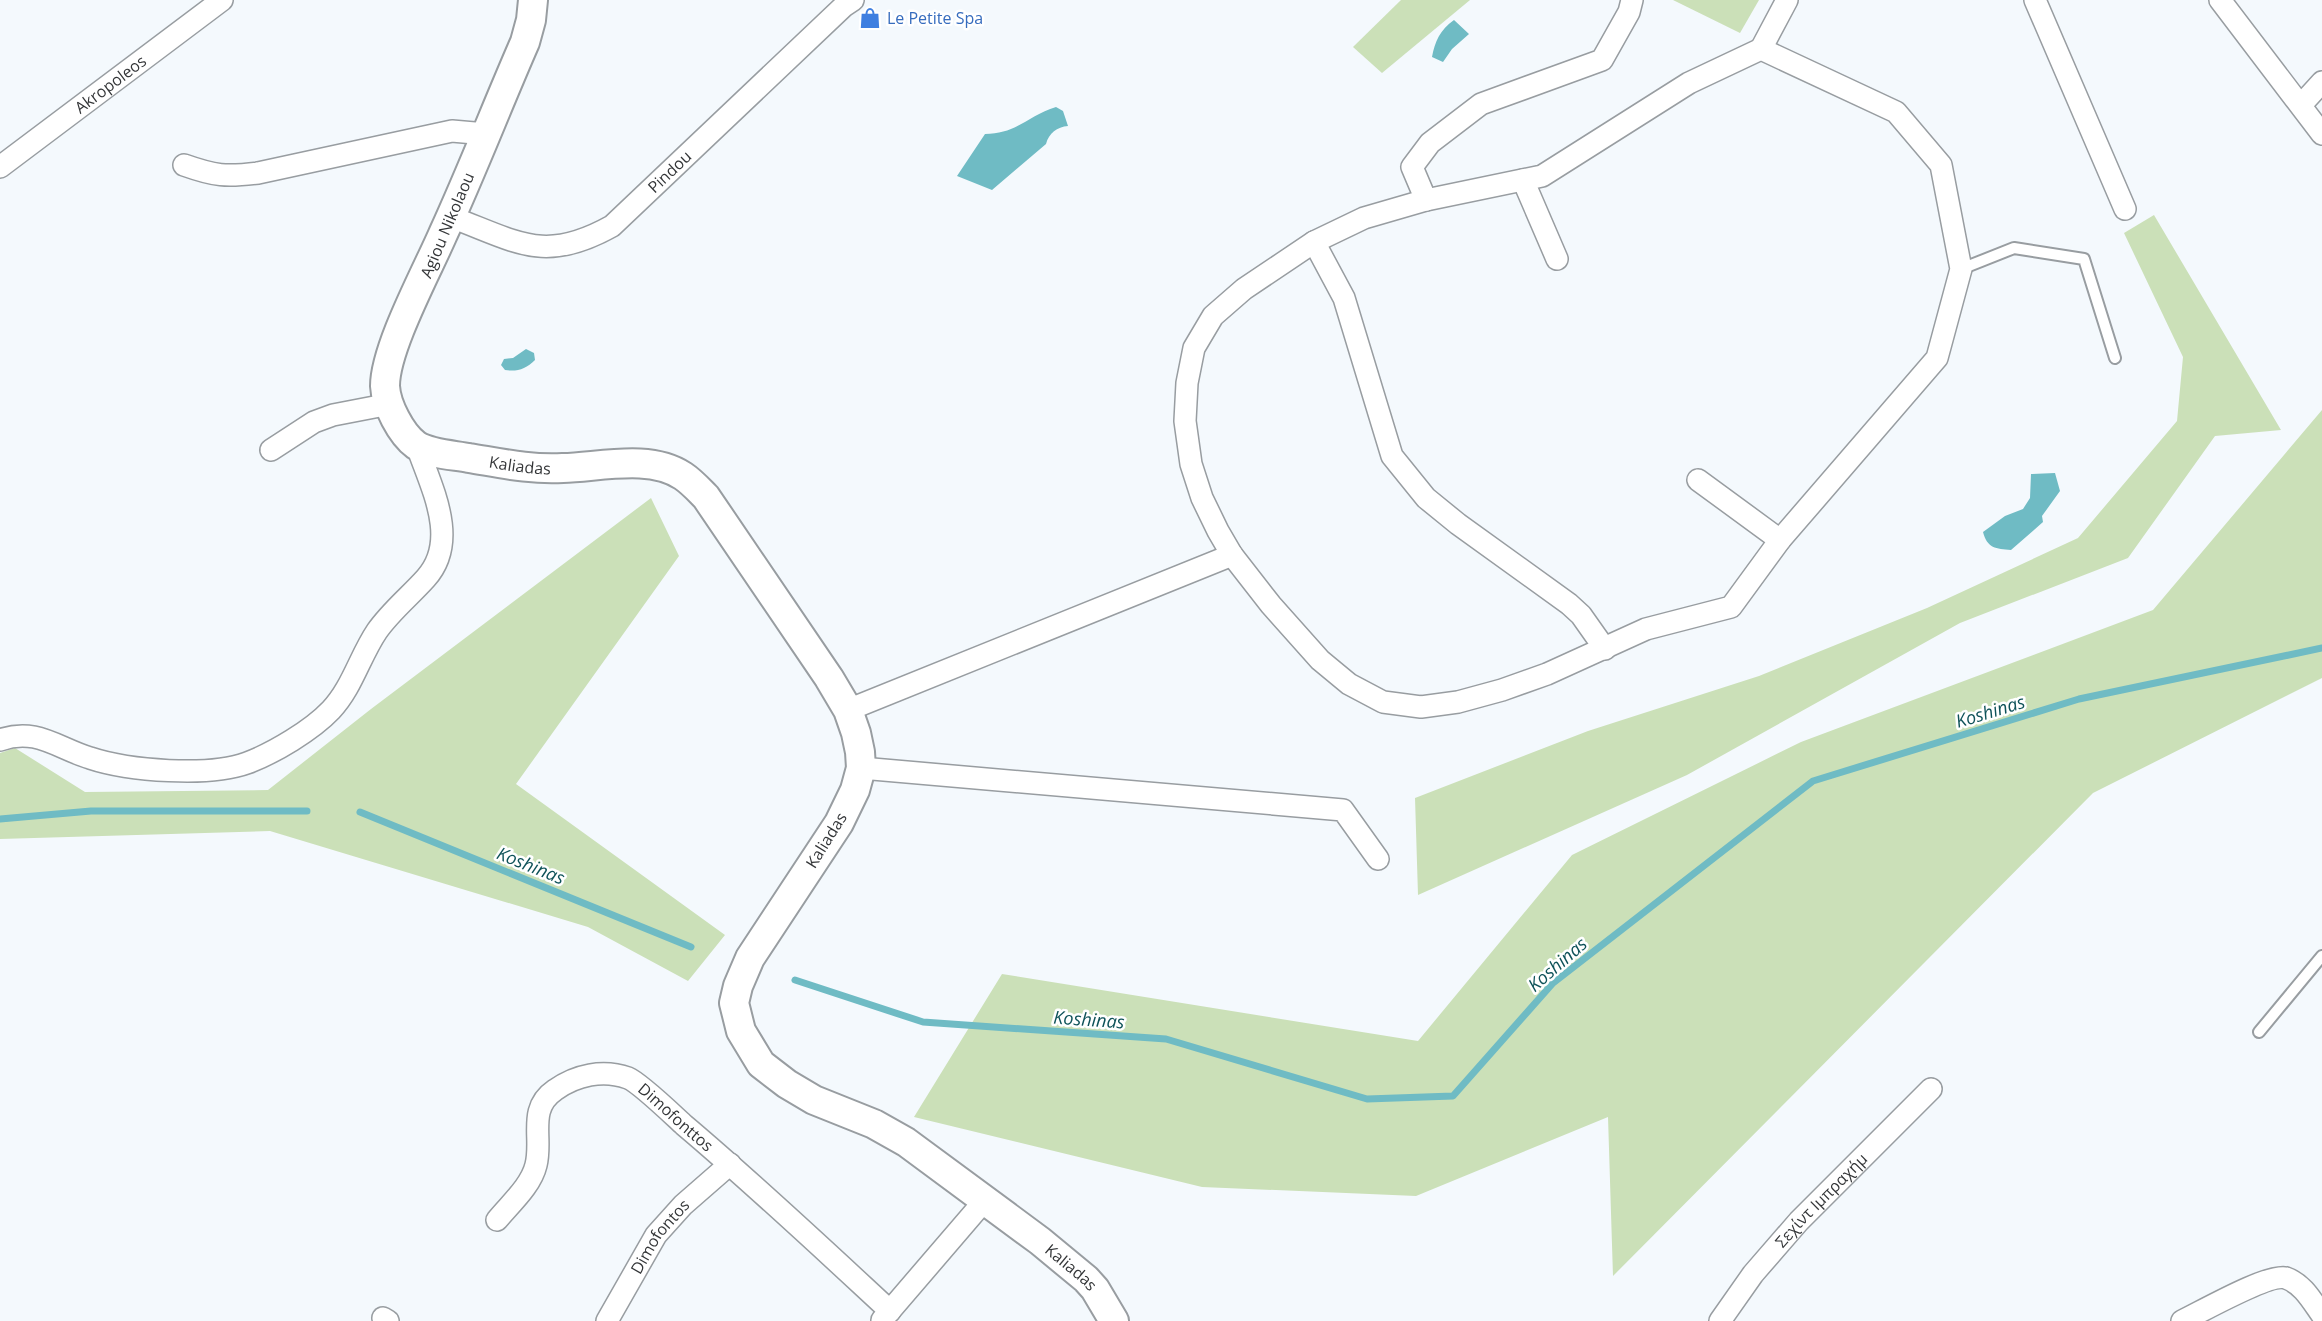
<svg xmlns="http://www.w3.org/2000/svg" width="2322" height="1321" font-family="'Open Sans',sans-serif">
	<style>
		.green { fill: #cbe0b8 }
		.water { fill: #6fbbc4 }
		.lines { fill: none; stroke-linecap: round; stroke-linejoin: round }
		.stream { stroke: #6fbbc4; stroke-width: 7 }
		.lane-casing { stroke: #989da1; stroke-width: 14 }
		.street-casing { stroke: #989da1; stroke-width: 24 }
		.secondary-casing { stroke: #989da1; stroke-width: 32 }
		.lane { stroke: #fff; stroke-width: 10 }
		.street { stroke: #fff; stroke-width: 21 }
		.secondary { stroke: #fff; stroke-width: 28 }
		.labels { text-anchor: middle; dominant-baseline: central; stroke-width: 5; stroke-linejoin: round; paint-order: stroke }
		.shop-label { font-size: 16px; fill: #366cbe; stroke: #fff; text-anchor: start }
		.street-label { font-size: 16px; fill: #343638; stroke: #fff }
		.water-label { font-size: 18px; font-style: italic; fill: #0e5259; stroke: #fff }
	</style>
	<rect width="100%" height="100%" fill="#f4f9fd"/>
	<g class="green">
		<path d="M 1401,0 L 1470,0 L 1382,73 L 1353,47 Z"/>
		<path d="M 1673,0 L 1759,0 L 1740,33 Z"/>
		<path d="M 2154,215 L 2281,430 L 2215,436 L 2128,558 L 1960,623 L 1687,775 L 1418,895 L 1415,798 L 1588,731 L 1759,676 L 1927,608 L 2078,538 L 2177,421 L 2183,357 L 2124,233 Z"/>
		<path d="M 2322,410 L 2322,678 L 2093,793 L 1613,1276 L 1608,1117 L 1416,1196 L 1202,1187 L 914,1117 L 1002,974 L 1418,1041 L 1572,855 L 1801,742 L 2153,610 Z"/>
		<path d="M 651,498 L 679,556 L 516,784 L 725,935 L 688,981 L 588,927 L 270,831 L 0,839 L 0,753 L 15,748 L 85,792 L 268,790 L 371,709 Z"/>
	</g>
	<g class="water">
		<path d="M 1454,20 L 1469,34 L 1452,49 L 1443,62 L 1432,57 C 1435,41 1440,30 1454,20 Z"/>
		<path d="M 1056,107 L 1063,111 L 1068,126 C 1057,127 1049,133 1046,144 L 992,190 L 957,176 L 985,134 C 1017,134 1029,115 1056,107 Z"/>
		<path d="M 526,349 L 534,353 L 535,360 C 526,369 517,372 505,370 L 501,365 L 504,359 L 513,358 Z"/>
		<path d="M 2055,473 L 2060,491 L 2042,516 L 2043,522 L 2011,550 C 1996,549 1987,548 1983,532 L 2005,516 L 2023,509 L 2030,498 L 2031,474 Z"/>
	</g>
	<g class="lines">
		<g class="stream">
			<path d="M 360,812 L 691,947"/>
			<path d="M 0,819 L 91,811 L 307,811"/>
			<path d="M 795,980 L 923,1022 L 1166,1039 L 1367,1099 L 1453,1096 L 1553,983 L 1813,781 L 2079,699 L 2322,648"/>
		</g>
		<defs>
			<g id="lane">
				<path d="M 1961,269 L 2014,248 L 2084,259 L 2115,358"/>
				<path d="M 2259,1032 L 2322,956"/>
			</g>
			<g id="street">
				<path d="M 2035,0 L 2125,209"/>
				<path d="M 2220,0 L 2322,134"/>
				<path d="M 1761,49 L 1896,112 L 1941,165 L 1961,269 L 1937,358 L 1780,540 L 1731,607 L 1646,629 L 1547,674 L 1502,690 L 1458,702 L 1421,707 L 1383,702 L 1349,684 L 1320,660 L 1271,605 L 1232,555 L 1218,531 L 1202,498 L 1191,464 L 1185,421 L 1187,383 L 1194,348 L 1213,316 L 1244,289 L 1314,242 L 1364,218 L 1426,200 L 1542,176 L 1689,83 Z"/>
				<path d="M 1761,49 L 1787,0"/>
				<path d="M 2301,105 L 2322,82"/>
				<path d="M 184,165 C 215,176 226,177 258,173 L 452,131 L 486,134"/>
				<path id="s1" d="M 0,167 L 222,0"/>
				<path d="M 1523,180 L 1557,259"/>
				<path d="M 1426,200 L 1412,167 L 1430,143 L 1481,104 L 1602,60 L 1629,12 L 1632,0"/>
				<path id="s2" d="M 451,217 C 518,242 544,264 612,226 L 844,6 L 853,0"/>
				<path d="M 1314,242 L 1344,298 L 1392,456 L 1426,498 L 1458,524 L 1569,604 L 1581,615 L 1605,649"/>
				<path d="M 271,450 L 314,422 L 333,415 L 390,404"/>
				<path d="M 1698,480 L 1780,540"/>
				<path d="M 848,710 L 1232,555"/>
				<path d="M 0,740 C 36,727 57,748 90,758 C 129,771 209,777 247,763 C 274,753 312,730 331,710 C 352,688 360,656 377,631 C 391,611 410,596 426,578 C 460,540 431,487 417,446"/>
				<path d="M 861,768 L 1343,810 L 1378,859"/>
				<path id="s3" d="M 497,1220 C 510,1204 531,1186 536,1165 C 543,1138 527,1109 555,1090 C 576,1075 603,1069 628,1078 C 640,1083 672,1114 684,1125 C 754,1184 822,1248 890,1311"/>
				<path d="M 383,1318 L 388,1321"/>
				<path d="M 882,1320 L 985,1200"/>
				<path id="s4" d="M 607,1321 L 656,1235 L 683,1205 L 730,1164"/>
				<path id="s5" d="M 1720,1321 L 1753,1274 L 1799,1221 L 1931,1089"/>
				<path d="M 2182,1321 C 2201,1312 2269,1273 2286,1278 C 2303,1284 2312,1301 2322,1315"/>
			</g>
			<g id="secondary">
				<path id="s6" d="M 533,0 L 531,20 L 525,42 C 497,106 472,171 443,234 C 427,271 385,348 385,386 C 386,405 401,434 416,445 C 429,454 453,455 469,458 C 500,463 531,470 563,468 C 600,467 650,454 683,476 C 692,482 699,490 706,497 L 829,678 L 848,710 L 856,733 L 860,752 L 861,768 L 855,790 L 839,823 L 750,958 L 738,986 L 734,1003 L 741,1031 L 761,1064 L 787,1084 L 814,1100 L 874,1124 L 906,1142 L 1040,1241 L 1086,1279 L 1095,1289 L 1114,1321"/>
			</g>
		</defs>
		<use href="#lane" class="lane-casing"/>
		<use href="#street" class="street-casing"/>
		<use href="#secondary" class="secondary-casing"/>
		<use href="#lane" class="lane"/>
		<use href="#street" class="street"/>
		<use href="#secondary" class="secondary"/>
	</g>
	<defs>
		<symbol id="shop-bare" viewBox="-9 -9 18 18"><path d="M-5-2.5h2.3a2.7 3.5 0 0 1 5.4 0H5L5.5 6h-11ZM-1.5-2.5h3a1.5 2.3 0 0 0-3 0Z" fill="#3f7fe0" stroke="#fff" stroke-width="2.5" paint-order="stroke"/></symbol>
	</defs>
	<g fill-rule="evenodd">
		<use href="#shop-bare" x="855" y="3" width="30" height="30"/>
	</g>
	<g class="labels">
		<g class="shop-label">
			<text x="887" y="18">Le Petite Spa</text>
		</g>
		<g class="street-label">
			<text stroke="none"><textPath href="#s1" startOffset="138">Akropoleos</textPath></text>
			<text stroke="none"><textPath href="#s2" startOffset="249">Pindou</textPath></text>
			<text transform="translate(447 225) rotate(-67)">Agiou Nikolaou</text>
			<text stroke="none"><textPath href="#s6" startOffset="590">Kaliadas</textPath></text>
			<text transform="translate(826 840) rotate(-58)">Kaliadas</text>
			<text stroke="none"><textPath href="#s3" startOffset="288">Dimofonttos</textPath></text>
			<text stroke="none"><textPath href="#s5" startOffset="158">Σεχίντ Ιμπραχήμ</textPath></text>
			<text stroke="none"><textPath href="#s4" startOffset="100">Dimofontos</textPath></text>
			<text stroke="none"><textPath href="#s6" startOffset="1812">Kaliadas</textPath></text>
		</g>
		<g class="water-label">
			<text transform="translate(1990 711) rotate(-17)">Koshinas</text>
			<text transform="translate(531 865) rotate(22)">Koshinas</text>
			<text transform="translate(1557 964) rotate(-41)">Koshinas</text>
			<text transform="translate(1089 1019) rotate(4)">Koshinas</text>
		</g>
	</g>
</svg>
